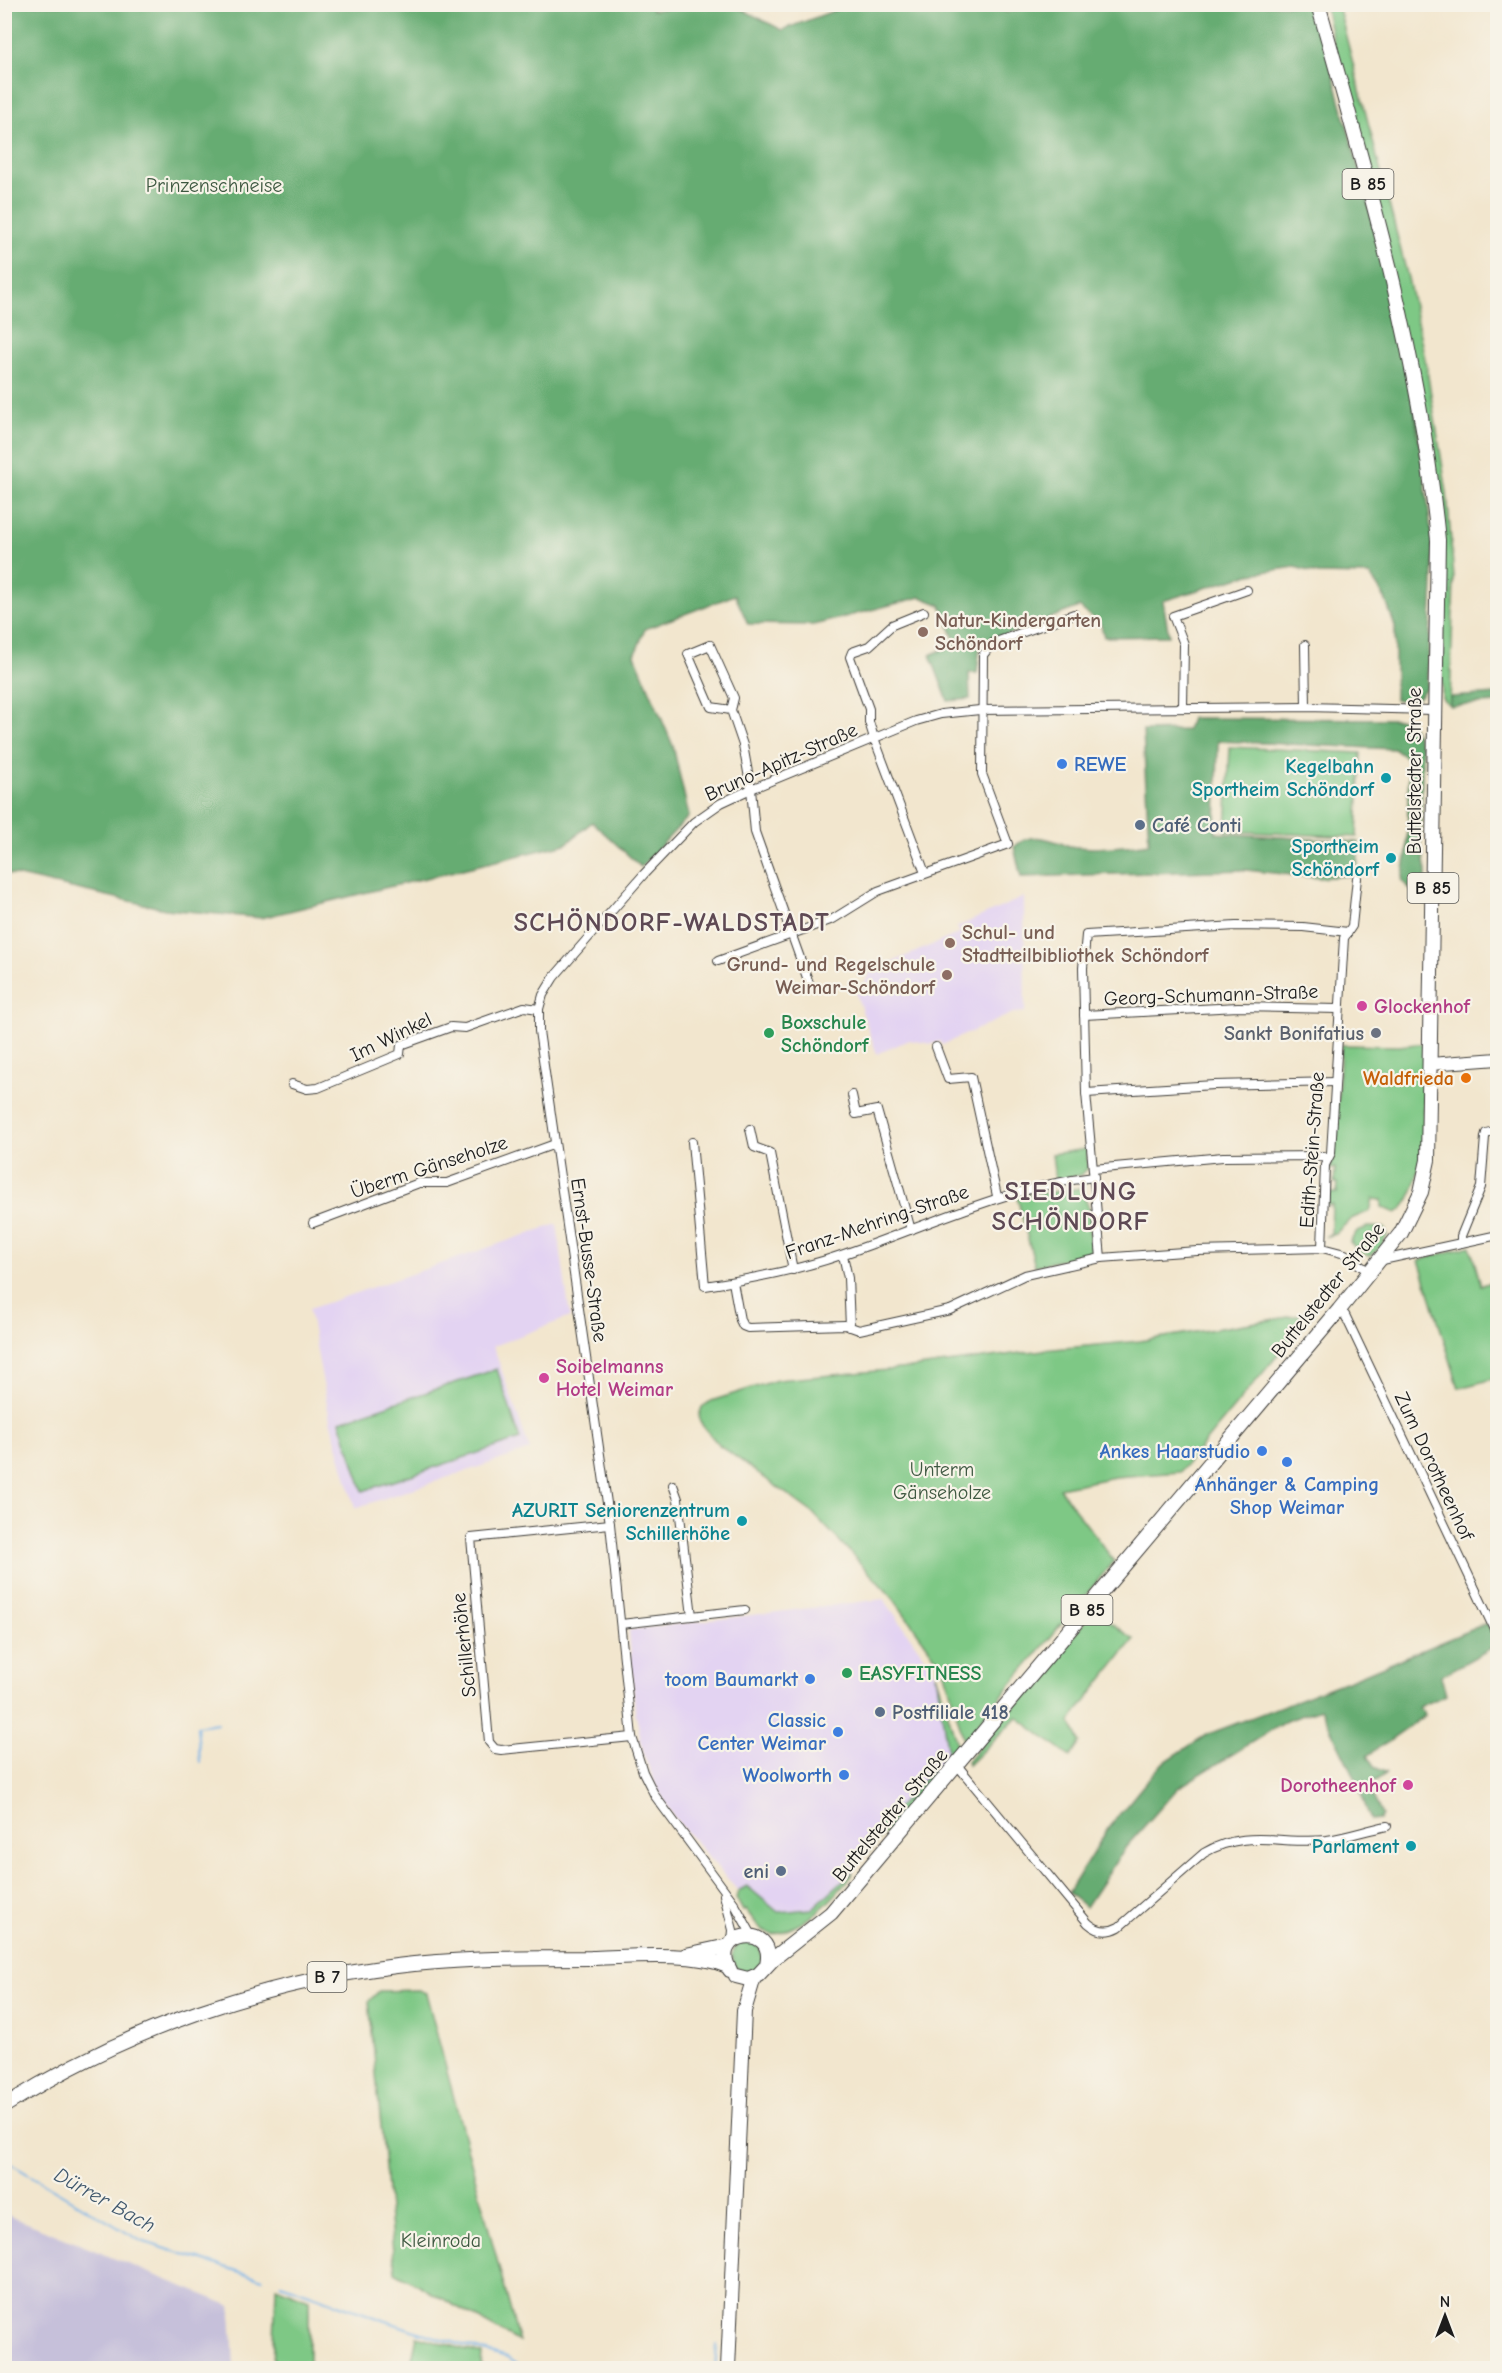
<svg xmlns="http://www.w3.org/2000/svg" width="1502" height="2373" font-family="'Comic Neue',sans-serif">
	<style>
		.built { fill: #e3d3f2 }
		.industrial { fill: #c6c0da }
		.green { fill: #7ec885; stroke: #4d7250; stroke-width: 1.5 }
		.forest { fill: #66ac72; stroke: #416447; stroke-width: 1.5 }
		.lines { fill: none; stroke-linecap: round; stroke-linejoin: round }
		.stream { stroke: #75b2e7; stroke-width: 2 }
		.street-casing { stroke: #3c3a37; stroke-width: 10 }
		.secondary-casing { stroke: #3c3a37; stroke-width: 14 }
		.primary-casing { stroke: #3c3a37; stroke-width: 16 }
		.street { stroke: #fff; stroke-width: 8 }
		.secondary { stroke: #fff; stroke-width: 12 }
		.primary { stroke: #fff; stroke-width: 14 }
		.education-dot { fill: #8d6e63; stroke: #f7f3e8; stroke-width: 2 }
		.shop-dot { fill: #3f7fe0; stroke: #f7f3e8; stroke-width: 2 }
		.culture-dot { fill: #0f9aa8; stroke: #f7f3e8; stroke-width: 2 }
		.service-dot { fill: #5c6f8a; stroke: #f7f3e8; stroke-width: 2 }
		.hotel-dot { fill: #d1479c; stroke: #f7f3e8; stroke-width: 2 }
		.leisure-dot { fill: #2e9e5b; stroke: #f7f3e8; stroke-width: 2 }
		.worship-dot { fill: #6b7280; stroke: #f7f3e8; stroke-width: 2 }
		.food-dot { fill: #e8710a; stroke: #f7f3e8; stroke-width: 2 }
		.labels { text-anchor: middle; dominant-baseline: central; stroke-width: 4.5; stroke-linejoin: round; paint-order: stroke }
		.shield { fill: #f7f3e8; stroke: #5e5c59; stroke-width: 1.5 }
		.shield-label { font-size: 18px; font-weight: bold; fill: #1c1c1c }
		.park-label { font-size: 20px; fill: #3e5841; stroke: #f7f3e8 }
		.education-label { font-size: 20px; font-weight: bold; fill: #785e54; stroke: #f7f3e8; text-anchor: start }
		.street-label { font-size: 20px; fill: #1c1c1c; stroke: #f7f3e8 }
		.shop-label { font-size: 20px; font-weight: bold; fill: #366cbe; stroke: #f7f3e8; text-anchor: end }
		.culture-label { font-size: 20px; font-weight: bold; fill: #0d838f; stroke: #f7f3e8; text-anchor: end }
		.service-label { font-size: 20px; font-weight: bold; fill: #4e5e75; stroke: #f7f3e8; text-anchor: start }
		.hotel-label { font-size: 20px; font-weight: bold; fill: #b23c85; stroke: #f7f3e8; text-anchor: start }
		.leisure-label { font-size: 20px; font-weight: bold; fill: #27864d; stroke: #f7f3e8; text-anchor: start }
		.worship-label { font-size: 20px; font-weight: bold; fill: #5b616d; stroke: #f7f3e8; text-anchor: end }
		.food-label { font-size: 20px; font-weight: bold; fill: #c56008; stroke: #f7f3e8; text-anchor: end }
		.water-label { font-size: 21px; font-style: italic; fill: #40586d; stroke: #f7f3e8 }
		.district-label { font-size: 26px; font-weight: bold; letter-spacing: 1.5px; fill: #5e4954; stroke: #f7f3e8 }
	</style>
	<rect width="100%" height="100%" fill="#f7f3e8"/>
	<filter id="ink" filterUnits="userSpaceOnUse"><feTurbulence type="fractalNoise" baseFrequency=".0167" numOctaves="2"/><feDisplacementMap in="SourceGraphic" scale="12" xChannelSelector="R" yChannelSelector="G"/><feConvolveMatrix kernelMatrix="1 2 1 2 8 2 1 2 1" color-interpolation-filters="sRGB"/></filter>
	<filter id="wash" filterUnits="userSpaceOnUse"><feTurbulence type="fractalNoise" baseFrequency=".008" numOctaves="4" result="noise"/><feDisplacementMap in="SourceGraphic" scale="24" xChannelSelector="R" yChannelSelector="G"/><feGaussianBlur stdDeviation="1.35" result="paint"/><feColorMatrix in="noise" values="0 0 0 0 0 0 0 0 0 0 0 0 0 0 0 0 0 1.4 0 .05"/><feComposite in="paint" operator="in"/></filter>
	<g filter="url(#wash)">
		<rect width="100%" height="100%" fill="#f2e6ce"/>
		<g class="built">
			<path d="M 1024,897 L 1025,1012 L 1013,1013 L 942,1045 L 940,1041 L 932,1044 L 909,1040 L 877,1054 L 854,988 L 864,984 L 871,971 L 960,933 L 957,927 Z"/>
			<path d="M 557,1224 L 570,1317 L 493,1346 L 530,1450 L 355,1508 L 330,1420 L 309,1309 Z"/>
			<path d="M 884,1599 L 936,1674 L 948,1755 L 871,1835 L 867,1853 L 851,1873 L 812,1909 L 778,1912 L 747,1886 L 738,1891 L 674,1817 L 657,1788 L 644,1755 L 635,1710 L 629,1630 Z"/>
		</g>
		<path class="industrial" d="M 5,2214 L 231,2306 L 234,2368 L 5,2368 Z"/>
		<g class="green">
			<path d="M 1325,5 L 1338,5 L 1408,278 L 1426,364 L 1447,493 L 1454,578 L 1450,706 L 1442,698 L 1443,537 Z"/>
			<path d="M 1230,747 L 1361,753 L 1357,837 L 1226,831 Z"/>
			<path d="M 1424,1043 C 1423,1080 1432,1193 1396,1213 L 1382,1207 L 1382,1200 L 1373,1199 L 1370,1211 L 1351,1219 L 1335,1234 L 1325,1237 L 1331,1233 L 1332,1204 L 1327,1206 L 1328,1193 L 1337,1193 L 1338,1183 L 1334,1183 L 1335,1168 L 1329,1170 L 1335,1153 L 1341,1045 L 1399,1046 Z"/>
			<path d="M 1087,1149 L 1088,1168 L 1081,1175 L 1055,1180 L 1052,1154 Z"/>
			<path d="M 1081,1188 L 1092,1216 L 1089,1229 L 1092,1253 L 1035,1266 L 1017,1197 Z"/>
			<path d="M 1368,1227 L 1384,1228 L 1387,1235 L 1381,1247 L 1370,1256 L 1361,1253 L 1350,1242 L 1357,1231 Z"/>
			<path d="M 1470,1246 L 1481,1285 L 1497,1281 L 1497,1378 L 1459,1388 L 1419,1260 Z"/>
			<path d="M 1313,1313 L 1180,1472 L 1115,1477 L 1059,1488 L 1114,1561 L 964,1741 L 944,1669 L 893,1598 L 813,1513 L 718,1444 L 702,1425 L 699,1416 L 702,1407 L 711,1401 L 777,1380 L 910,1368 L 1043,1350 L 1140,1341 Z"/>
			<path d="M 497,1369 L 520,1439 L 363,1491 L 340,1421 Z"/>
			<path d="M 1094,1611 L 1134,1639 L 1070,1721 L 1080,1742 L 1070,1757 L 1017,1717 L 968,1765 L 967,1762 Z"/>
			<path d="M 936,1674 L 959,1751 L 867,1853 L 871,1835 L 948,1755 Z"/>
			<path d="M 852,1872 C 851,1877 847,1882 842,1887 C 822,1911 803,1926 773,1935 L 761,1930 L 746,1910 L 743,1911 L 736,1898 L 738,1891 L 747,1886 L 778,1912 L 812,1909 Z"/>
			<circle cx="747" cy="1957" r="15"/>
			<path d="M 419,1990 L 426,1993 L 519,2342 L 395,2272 L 369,2001 L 379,1991 Z"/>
			<path d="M 276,2287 L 309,2300 L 309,2368 L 273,2368 Z"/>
			<path d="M 417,2336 L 482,2354 L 481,2368 L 410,2368 Z"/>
		</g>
		<g class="forest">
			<path d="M 649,4 L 652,10 L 697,5 L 732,4 L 782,30 L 849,5 L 982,4 L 1007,12 L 1037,4 L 1314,5 C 1362,181 1415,358 1432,542 C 1436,589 1428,639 1427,687 L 1417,699 L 1395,700 L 1395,627 L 1385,598 L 1370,575 L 1318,574 L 1295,567 L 1250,574 L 1163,601 L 1169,636 L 1104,637 L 1101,625 L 1079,607 L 980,645 L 977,673 L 969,673 L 970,699 L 948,701 L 930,655 L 956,644 L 941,605 L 921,597 L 814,625 L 748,624 L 735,595 L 645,629 L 635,655 L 673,746 L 689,816 L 641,867 L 592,822 L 566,844 L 261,918 L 165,909 L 5,873 L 5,5 Z"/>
			<path d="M 1497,694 L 1497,703 L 1450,706 L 1450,697 Z"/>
			<path d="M 1191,718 L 1409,719 L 1422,747 L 1421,844 L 1426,871 L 1426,905 L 1402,881 L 1407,852 L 1409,760 L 1394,749 L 1218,741 L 1216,833 L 1359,842 L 1357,875 L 1319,878 L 1246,870 L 1021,877 L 1014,847 C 1032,830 1050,840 1070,846 C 1086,850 1132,846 1149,843 L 1143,731 L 1187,730 Z"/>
			<path d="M 1487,1623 L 1497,1645 L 1441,1676 L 1446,1695 L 1419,1707 L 1425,1715 L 1367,1756 L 1374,1767 L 1387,1773 L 1368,1786 L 1382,1815 L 1379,1820 L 1371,1821 L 1357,1783 L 1321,1709 L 1286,1721 L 1178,1788 L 1125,1848 L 1086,1907 L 1068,1893 L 1109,1827 L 1160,1765 L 1206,1735 L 1355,1678 Z"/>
		</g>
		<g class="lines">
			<g class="stream">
				<path d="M 200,1762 L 197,1726 L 217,1723"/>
				<path d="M 4,2160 L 141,2241 L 263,2279"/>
				<path d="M 281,2284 L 412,2330 L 507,2358 L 525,2368"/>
				<path d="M 715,2368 L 717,2345"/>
			</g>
		</g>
	</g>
	<g filter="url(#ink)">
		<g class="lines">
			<defs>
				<g id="street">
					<path d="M 924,612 L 892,625 L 869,646 L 852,652 L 850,657 L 869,709 L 869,722 L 874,738 L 925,873"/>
					<path d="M 1305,645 L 1306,707"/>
					<path d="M 1183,708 L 1184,644 L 1173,616 L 1247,590"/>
					<path d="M 731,710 L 711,707 L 688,654 L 710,645 L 734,698 L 731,710 L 743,745 L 751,789 L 755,832 L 810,986"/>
					<path d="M 718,961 L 833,919 L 878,891 L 1008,844 L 982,774 L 983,655 L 993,643 L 1074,614"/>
					<path d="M 1084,1015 L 1238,1007 L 1338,1009"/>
					<path d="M 936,1047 L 948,1079 L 971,1077 L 997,1196"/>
					<path d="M 292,1084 L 307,1089 L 318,1088 L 400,1054 L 401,1045 L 451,1027 L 465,1028 L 524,1007 L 539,1009"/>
					<path d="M 1086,1093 L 1214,1085 L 1335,1082"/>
					<path d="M 852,1095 L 856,1114 L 877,1110 L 911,1230"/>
					<path d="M 750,1129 L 754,1147 L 770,1153 L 793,1270"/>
					<path d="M 692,1142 L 705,1286 C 752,1279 799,1270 844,1254 C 927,1226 1005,1187 1094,1177"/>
					<path d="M 1093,1169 L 1223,1157 L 1323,1156 L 1328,1158"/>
					<path d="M 313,1223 L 419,1183 L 447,1183 L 555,1144"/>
					<path d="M 1461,1243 L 1461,1236 L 1481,1187 L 1485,1137 L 1486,1133 L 1498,1130"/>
					<path d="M 1322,1248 L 1325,1165 L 1331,1153 L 1344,938 L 1352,926 L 1357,878"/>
					<path d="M 843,1255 L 848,1278 L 850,1327"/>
					<path d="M 1101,1258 L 1086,1093 L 1083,968 L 1086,935 L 1236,926 L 1303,927 L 1348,932"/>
					<path d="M 1378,1261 L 1498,1235"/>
					<path d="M 733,1282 L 740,1320 L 743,1326 L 748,1328 L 845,1325 L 859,1330 L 950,1310 L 1025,1275 L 1101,1258 L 1197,1251 L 1322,1248 L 1345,1254 L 1369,1272"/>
					<path d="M 1339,1310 L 1345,1315 L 1498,1637"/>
					<path d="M 673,1485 L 678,1499 L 692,1616"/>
					<path d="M 610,1524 L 471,1538 L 489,1742 L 495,1749 L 501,1750 L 632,1737"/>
					<path d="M 621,1624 L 745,1610"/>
					<path d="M 957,1765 L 1088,1923 C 1098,1932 1108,1933 1119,1927 L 1204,1853 C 1246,1828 1282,1845 1327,1840 C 1347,1837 1367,1830 1387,1826"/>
					<path d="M 724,1895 L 733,1930 L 732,1941"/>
					<path d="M 753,1937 L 734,1903 L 655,1796 L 643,1772 L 632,1737 L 610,1524 L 539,1031 L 539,1009 L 543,995 L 554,977 L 644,874 L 694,822 L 721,803 L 751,789 L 916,721 L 941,714 L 980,710 L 1306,707 L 1433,710"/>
				</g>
				<path id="secondary" d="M 1430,1064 L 1498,1059"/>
				<g id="primary">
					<path d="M 686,1955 L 728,1946"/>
					<path d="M 730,1970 C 707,1932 777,1921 767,1964"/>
					<path d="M 736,1976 L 748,1979 L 758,1975 L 773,1959 L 831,1913 L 1339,1310 L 1401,1233 L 1421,1192 L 1428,1160 L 1438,540 C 1420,357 1368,180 1318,4"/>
					<path d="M 4,2106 C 128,2028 269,1979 414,1964 C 473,1958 533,1958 591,1958 C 628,1957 694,1951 727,1966"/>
					<path d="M 728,2368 L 744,2011 L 754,1977"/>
				</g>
			</defs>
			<use href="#street" class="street-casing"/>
			<use href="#secondary" class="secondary-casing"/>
			<use href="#primary" class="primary-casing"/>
			<use href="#street" class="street"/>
			<use href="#secondary" class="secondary"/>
			<use href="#primary" class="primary"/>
		</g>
	</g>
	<g class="education-dot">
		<circle cx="923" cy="632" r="6"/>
		<circle cx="950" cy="943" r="6"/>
		<circle cx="947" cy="975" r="6"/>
	</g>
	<g class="shop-dot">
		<circle cx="1062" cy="764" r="6"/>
		<circle cx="1262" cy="1451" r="6"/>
		<circle cx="1287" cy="1462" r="6"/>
		<circle cx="810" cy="1679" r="6"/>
		<circle cx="838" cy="1732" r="6"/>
		<circle cx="844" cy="1775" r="6"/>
	</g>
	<g class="culture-dot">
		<circle cx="1386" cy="778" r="6"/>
		<circle cx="1391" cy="858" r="6"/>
		<circle cx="742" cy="1521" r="6"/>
		<circle cx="1411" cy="1846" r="6"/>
	</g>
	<g class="service-dot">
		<circle cx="1140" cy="825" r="6"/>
		<circle cx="880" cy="1712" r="6"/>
		<circle cx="781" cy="1871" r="6"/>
	</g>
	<g class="hotel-dot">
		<circle cx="1362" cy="1006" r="6"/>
		<circle cx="544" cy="1378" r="6"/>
		<circle cx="1408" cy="1785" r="6"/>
	</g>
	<g class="leisure-dot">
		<circle cx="769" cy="1033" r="6"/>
		<circle cx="847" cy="1673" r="6"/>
	</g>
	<circle class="worship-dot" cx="1376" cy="1033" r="6"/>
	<circle class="food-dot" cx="1466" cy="1078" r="6"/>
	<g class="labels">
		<g class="shield">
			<rect x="1342.5" y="169" width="51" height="30" rx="4.5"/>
			<rect x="1407.5" y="873" width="51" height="30" rx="4.5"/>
			<rect x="1061.5" y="1595" width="51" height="30" rx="4.5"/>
			<rect x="307.5" y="1962" width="39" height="30" rx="4.5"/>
		</g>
		<g class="shield-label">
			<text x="1368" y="184">B 85</text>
			<text x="1433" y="888">B 85</text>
			<text x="1087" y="1610">B 85</text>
			<text x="327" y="1977">B 7</text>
		</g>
		<g class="park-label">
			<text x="214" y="185">Prinzenschneise</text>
			<text x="942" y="1469">Unterm<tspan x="942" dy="23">Gänseholze</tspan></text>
			<text x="441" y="2240">Kleinroda</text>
		</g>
		<g class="education-label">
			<text x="935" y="620">Natur-Kindergarten<tspan x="935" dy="23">Schöndorf</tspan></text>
			<text x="962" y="932">Schul- und<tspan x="962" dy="23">Stadtteilbibliothek Schöndorf</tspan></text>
			<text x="935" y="964" text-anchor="end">Grund- und Regelschule<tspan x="935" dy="23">Weimar-Schöndorf</tspan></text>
		</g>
		<g class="street-label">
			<text transform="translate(781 762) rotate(-24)">Bruno-Apitz-Straße</text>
			<text transform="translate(1414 771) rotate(-90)">Buttelstedter Straße</text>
			<text transform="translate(1211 995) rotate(-2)">Georg-Schumann-Straße</text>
			<text transform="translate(391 1037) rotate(-26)">Im Winkel</text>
			<text transform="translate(1312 1150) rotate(-86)">Edith-Stein-Straße</text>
			<text transform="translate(429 1167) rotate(-18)">Überm Gänseholze</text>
			<text transform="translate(877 1222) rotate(-19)">Franz-Mehring-Straße</text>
			<text transform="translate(589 1260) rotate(82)">Ernst-Busse-Straße</text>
			<text transform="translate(1328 1290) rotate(-51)">Buttelstedter Straße</text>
			<text transform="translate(1434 1466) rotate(65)">Zum Dorotheenhof</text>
			<text transform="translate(464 1645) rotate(-96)">Schillerhöhe</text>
			<text transform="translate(890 1815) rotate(-50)">Buttelstedter Straße</text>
		</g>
		<g class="shop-label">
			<text x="1074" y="764" text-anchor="start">REWE</text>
			<text x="1250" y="1451">Ankes Haarstudio</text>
			<text x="1287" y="1484" text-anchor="middle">Anhänger &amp; Camping<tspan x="1287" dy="23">Shop Weimar</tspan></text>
			<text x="798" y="1679">toom Baumarkt</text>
			<text x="826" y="1720">Classic<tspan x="826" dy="23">Center Weimar</tspan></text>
			<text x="832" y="1775">Woolworth</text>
		</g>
		<g class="culture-label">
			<text x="1374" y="766">Kegelbahn<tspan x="1374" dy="23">Sportheim Schöndorf</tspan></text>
			<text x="1379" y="846">Sportheim<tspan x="1379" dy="23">Schöndorf</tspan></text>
			<text x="730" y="1510">AZURIT Seniorenzentrum<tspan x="730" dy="23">Schillerhöhe</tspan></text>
			<text x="1399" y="1846">Parlament</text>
		</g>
		<g class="service-label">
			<text x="1152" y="825">Café Conti</text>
			<text x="892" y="1712">Postfiliale 418</text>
			<text x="769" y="1871" text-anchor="end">eni</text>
		</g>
		<g class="hotel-label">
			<text x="1374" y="1006">Glockenhof</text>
			<text x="556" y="1366">Soibelmanns<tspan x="556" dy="23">Hotel Weimar</tspan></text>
			<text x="1396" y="1785" text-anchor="end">Dorotheenhof</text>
		</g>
		<g class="leisure-label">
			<text x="781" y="1022">Boxschule<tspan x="781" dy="23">Schöndorf</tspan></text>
			<text x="859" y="1673">EASYFITNESS</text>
		</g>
		<g class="worship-label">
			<text x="1364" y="1033">Sankt Bonifatius</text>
		</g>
		<g class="food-label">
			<text x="1454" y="1078">Waldfrieda</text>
		</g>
		<g class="water-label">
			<text transform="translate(105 2200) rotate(29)">Dürrer Bach</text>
		</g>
		<g class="district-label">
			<text x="672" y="923">SCHÖNDORF-WALDSTADT</text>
			<text x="1071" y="1192">SIEDLUNG<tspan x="1071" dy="30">SCHÖNDORF</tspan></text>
		</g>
	</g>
	<rect width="1502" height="2373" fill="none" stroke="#f7f3e8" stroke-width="24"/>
	<g transform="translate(1445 2316)" stroke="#f7f3e8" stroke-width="4.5" paint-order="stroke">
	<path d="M0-4.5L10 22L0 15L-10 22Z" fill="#1c1c1c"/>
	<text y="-9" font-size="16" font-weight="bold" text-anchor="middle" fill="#1c1c1c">N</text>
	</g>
</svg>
